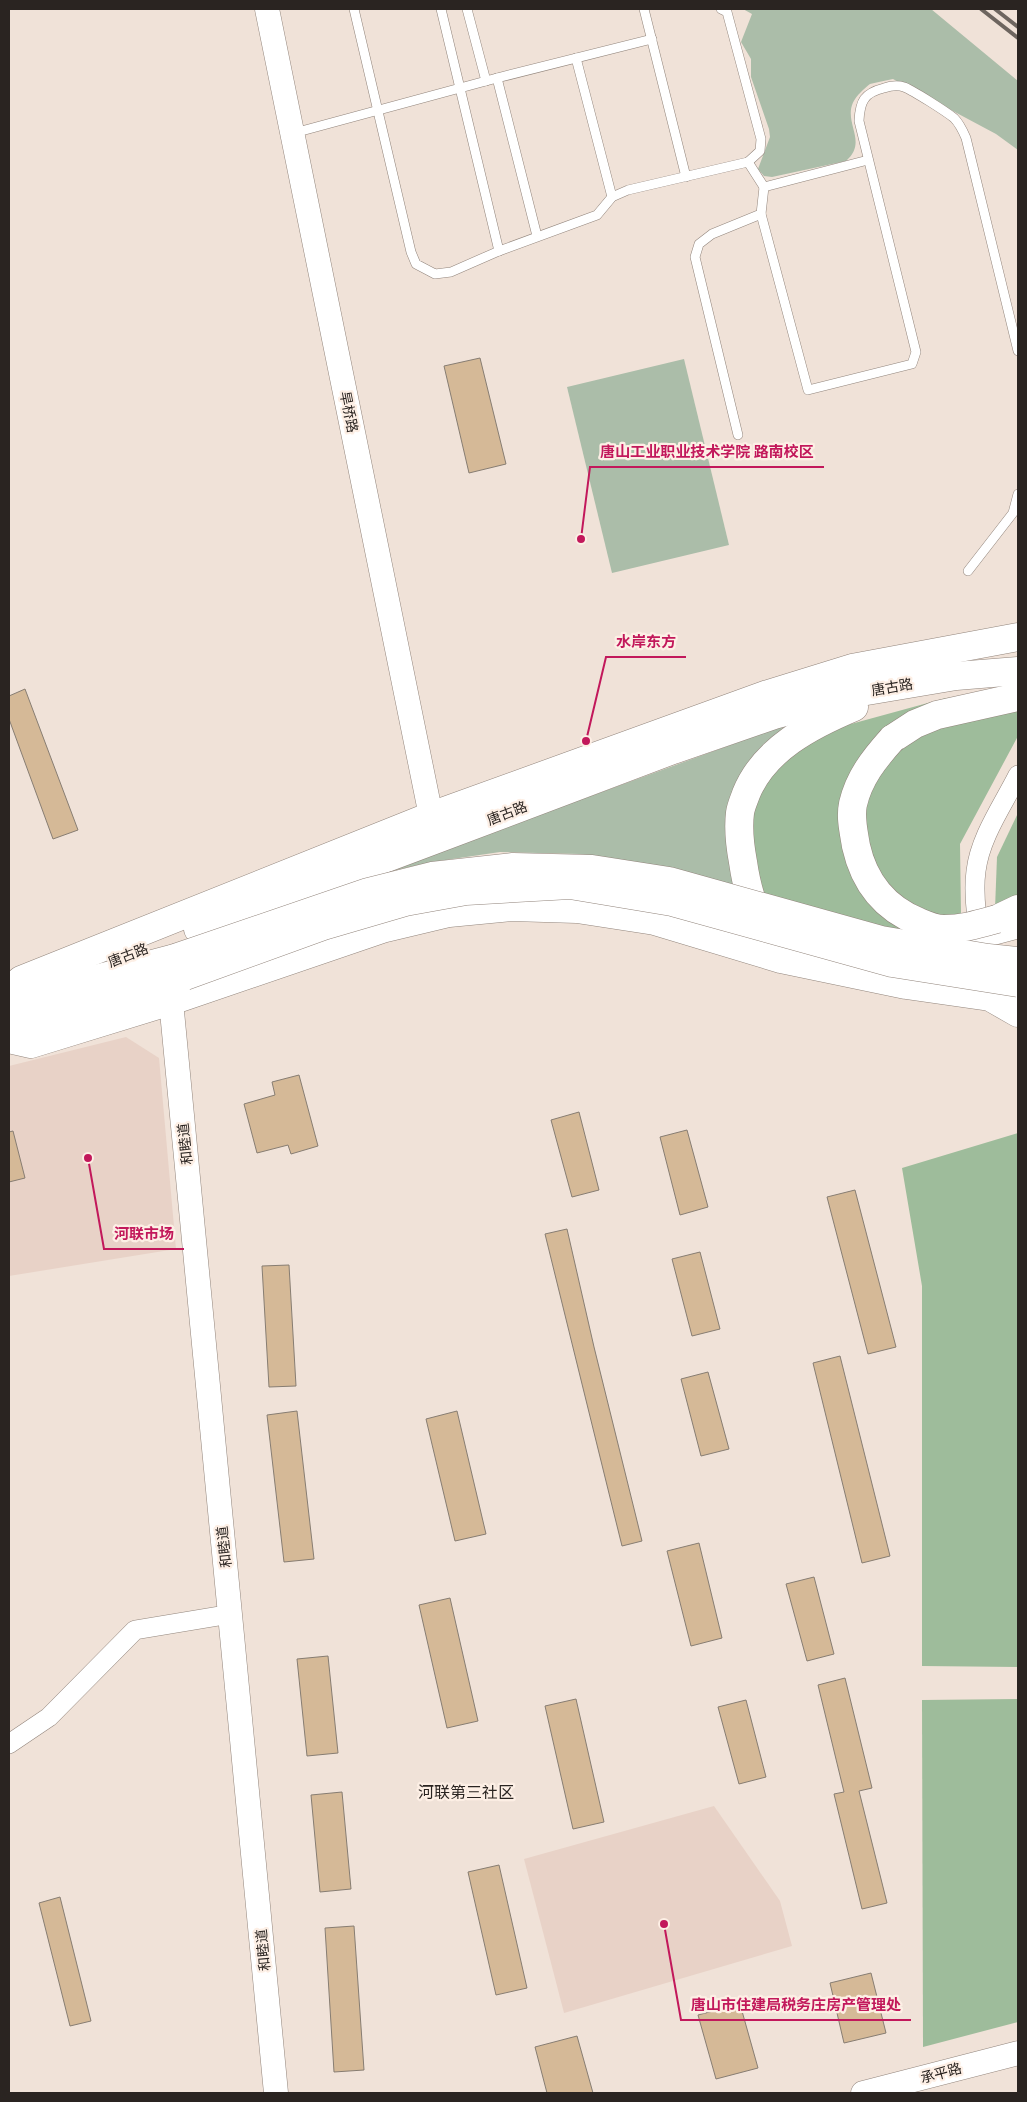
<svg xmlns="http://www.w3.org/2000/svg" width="1027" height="2102" font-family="'DM Sans','Noto Sans SC',sans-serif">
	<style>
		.commercial { fill: #e8d2c7 }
		.green { fill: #abbda9 }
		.forest { fill: #9ebc9b }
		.building { fill: #d5b997; stroke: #877d72 }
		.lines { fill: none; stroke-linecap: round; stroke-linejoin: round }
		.service-casing { stroke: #92857c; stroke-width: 10 }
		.minor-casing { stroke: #92857c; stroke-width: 20 }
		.tertiary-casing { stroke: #92857c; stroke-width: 25 }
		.primary-casing { stroke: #92857c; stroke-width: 29 }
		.service { stroke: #fff; stroke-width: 9 }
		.minor { stroke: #fff; stroke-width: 19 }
		.tertiary { stroke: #fff; stroke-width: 24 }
		.primary { stroke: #fff; stroke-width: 28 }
		.rail { stroke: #6d655f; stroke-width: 4 }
		.primary-bridge-casing { stroke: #92857c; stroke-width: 29; stroke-linecap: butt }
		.primary-bridge { stroke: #fff; stroke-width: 28 }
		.labels { text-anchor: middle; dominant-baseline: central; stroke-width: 4.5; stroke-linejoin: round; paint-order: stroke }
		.street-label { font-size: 14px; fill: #2a2421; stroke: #fdefe5 }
		.quarter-label { font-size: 16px; fill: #2a2421; stroke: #fdefe5 }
		.leader { fill: none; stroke: #c2185b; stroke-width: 2 }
		.callout-dot { fill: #c2185b; stroke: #fdefe5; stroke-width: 2 }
		.callout-label { font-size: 15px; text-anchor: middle; font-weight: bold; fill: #c2185b; stroke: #fdefe5; stroke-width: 4.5; stroke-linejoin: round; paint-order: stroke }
	</style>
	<rect width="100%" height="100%" fill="#f0e2d8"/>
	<g class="commercial">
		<path d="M 126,1037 L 159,1058 L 176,1249 L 9,1276 L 9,1066 Z"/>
		<path d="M 714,1806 L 780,1901 L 792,1946 L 564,2013 L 524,1859 Z"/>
	</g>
	<g class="green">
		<path d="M 743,9 L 931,9 L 1018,81 L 1018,150 L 996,134 L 893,79 C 885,81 877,82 870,84 C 867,86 864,89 861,92 C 834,117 872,139 846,161 L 772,177 L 764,176 L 758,169 L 770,137 L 769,129 L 751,77 L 751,59 L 741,42 L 752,14 Z"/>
		<path d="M 684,359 L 729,545 L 612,573 L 567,387 Z"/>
		<path d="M 788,724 L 763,745 L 751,759 L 737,887 L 635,863 L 579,854 L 500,852 L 432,862 L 374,875 Z"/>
	</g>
	<g class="forest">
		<path d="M 1018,694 L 1018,736 L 960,844 L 961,914 L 946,936 L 895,930 L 757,892 L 748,838 L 763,772 L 829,730 L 946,698 Z"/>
		<path d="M 1018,813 L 1018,894 L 995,909 L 997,857 Z"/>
		<path d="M 1018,1133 L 1018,1667 L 922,1666 L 922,1286 L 902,1168 Z"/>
		<path d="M 1018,1699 L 1018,2022 L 923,2047 L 922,1700 Z"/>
	</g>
	<g class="building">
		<path d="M 480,358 L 506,464 L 469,473 L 444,366 Z"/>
		<path d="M 25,689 L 78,830 L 53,839 L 9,719 L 9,696 Z"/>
		<path d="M 299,1075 L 318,1146 L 291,1154 L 288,1145 L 257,1153 L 244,1104 L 275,1095 L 272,1082 Z"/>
		<path d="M 579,1112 L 599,1190 L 572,1197 L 551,1120 Z"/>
		<path d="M 687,1130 L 708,1207 L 680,1215 L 660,1137 Z"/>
		<path d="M 13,1131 L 25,1178 L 9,1182 L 9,1132 Z"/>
		<path d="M 855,1190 L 896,1347 L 868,1354 L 827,1197 Z"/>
		<path d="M 567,1229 L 594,1347 L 642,1541 L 622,1546 L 545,1234 Z"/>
		<path d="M 700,1252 L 720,1329 L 692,1336 L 672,1259 Z"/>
		<path d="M 289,1265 L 296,1386 L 269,1387 L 262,1266 Z"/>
		<path d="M 840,1356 L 890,1556 L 862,1563 L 813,1363 Z"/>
		<path d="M 708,1372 L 729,1449 L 701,1456 L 681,1379 Z"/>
		<path d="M 297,1411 L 314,1559 L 284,1562 L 267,1415 Z"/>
		<path d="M 457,1411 L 486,1534 L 455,1541 L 426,1419 Z"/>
		<path d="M 699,1543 L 722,1638 L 691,1646 L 667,1551 Z"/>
		<path d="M 814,1577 L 834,1654 L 807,1661 L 786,1584 Z"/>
		<path d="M 450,1598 L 478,1721 L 447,1728 L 419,1605 Z"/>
		<path d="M 328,1656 L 338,1753 L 307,1756 L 297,1659 Z"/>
		<path d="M 845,1678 L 872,1788 L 859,1791 L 887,1903 L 862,1909 L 834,1794 L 844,1792 L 818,1685 Z"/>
		<path d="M 576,1699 L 604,1822 L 573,1829 L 545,1706 Z"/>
		<path d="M 746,1700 L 766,1777 L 739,1784 L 718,1707 Z"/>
		<path d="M 342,1792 L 351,1889 L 320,1892 L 311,1795 Z"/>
		<path d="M 499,1865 L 527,1988 L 496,1995 L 468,1872 Z"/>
		<path d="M 60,1897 L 91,2021 L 70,2026 L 39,1903 Z"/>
		<path d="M 354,1926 L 364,2070 L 334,2072 L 325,1928 Z"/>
		<path d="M 871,1973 L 886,2033 L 844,2043 L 830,1983 Z"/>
		<path d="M 740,2004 L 758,2068 L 716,2079 L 698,2015 Z"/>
		<path d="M 577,2036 L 593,2093 L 547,2093 L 535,2047 Z"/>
	</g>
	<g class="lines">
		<defs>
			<g id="service">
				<path d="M 354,9 L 411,252 L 416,264 L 435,274 L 451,272 L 499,251 L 597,215 L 612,197 L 628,190 L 748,162 L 764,187 L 868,160"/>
				<path d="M 441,9 L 499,251"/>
				<path d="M 467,9 L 486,81"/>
				<path d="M 644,9 L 686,177"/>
				<path d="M 721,9 L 727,12 L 761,139 L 760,151 L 748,162"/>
				<path d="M 576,58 L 612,197"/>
				<path d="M 497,78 L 537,236"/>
				<path d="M 294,133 L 497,78 L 652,39"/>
				<path d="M 761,214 L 808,390 L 912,364 L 916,352 L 859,121 C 860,101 864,93 884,88 C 890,86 898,85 904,87 C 914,91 945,111 954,118 C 960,124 963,131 966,138 L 1018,351"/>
				<path d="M 738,435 L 695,257 L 699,244 L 712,234 L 761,214 L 764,187"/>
				<path d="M 968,571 L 1013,513 L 1018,494"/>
			</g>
			<g id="minor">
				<path d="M 980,939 L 1018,929"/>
				<path d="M 985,967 C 980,938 972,900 976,871 C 980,837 1003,805 1018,775"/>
				<path d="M 9,1744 L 49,1717 L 135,1630 L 231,1614"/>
			</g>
			<g id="tertiary">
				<path d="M 267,9 L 431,816"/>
				<path d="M 171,1001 L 276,2093"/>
				<path d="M 863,2093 L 1018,2053"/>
			</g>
			<g id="primary">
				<path d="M 892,739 L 915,724 L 937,715 L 1018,697"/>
				<path d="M 997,919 L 1018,909"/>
				<path d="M 762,924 C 752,906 746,883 743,862 C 740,846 738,829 740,813 C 741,806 744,800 746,794 C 764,749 811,725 854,707"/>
				<path d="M 198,929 L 673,750 L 774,715 L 855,693 L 956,676 L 1018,671"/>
				<path d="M 9,991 L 21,980 L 431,816 L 768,694 L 852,668 L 1018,637"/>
				<path d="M 9,1002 L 175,958"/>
				<path d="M 9,1028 L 65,1009 L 185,976"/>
				<path d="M 9,1039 L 31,1044 L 171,1001 L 382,929 L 449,913 L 512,907 L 577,909 L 655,921 L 781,959 L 906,985 L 990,997 L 1018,1013"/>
			</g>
		</defs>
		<use href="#service" class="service-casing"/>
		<use href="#minor" class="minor-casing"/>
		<use href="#tertiary" class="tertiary-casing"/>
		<use href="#primary" class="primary-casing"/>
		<use href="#service" class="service"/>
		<use href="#minor" class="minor"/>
		<use href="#tertiary" class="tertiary"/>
		<use href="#primary" class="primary"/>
		<g class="rail">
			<path d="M 981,9 L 1018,38"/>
			<path d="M 995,9 L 1018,27"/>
		</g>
		<defs>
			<g id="primary-bridge">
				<path d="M 892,739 C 874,759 859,778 853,804 C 850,818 854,833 856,846 C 864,882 884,908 919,922 C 926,925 936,929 944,929 C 963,929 979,924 997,919"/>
				<path d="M 175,958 L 368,892 L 432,876 L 513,867 L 592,869 L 669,881 L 881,940 L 988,958 L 1018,961"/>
				<path d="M 185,976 L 323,926 L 405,902 L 466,891 L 570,885 L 672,902 L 892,963 L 1018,983"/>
			</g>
		</defs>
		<use href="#primary-bridge" class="primary-bridge-casing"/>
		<use href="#primary-bridge" class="primary-bridge"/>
	</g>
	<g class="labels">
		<g class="street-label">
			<text transform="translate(349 412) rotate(79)">旱桥路</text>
			<text transform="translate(892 687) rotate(-10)">唐古路</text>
			<text transform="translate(507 813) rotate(-21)">唐古路</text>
			<text transform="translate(128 955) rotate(-21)">唐古路</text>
			<text transform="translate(185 1144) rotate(-96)">和睦道</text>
			<text transform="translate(224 1547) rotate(-96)">和睦道</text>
			<text transform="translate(263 1950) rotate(-95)">和睦道</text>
			<text transform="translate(941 2073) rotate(-15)">承平路</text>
		</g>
		<g class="quarter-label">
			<text x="466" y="1792">河联第三社区</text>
		</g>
	</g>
	<path class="leader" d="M581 539L590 467H824M586 741L606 657H686M88 1158L104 1249H184M664 1924L681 2020H911"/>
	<g class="callout-dot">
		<circle cx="581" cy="539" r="5"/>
		<circle cx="586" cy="741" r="5"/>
		<circle cx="88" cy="1158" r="5"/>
		<circle cx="664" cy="1924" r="5"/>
	</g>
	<g class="callout-label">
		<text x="707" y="457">唐山工业职业技术学院 路南校区</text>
		<text x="646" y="647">水岸东方</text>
		<text x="144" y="1239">河联市场</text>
		<text x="796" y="2010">唐山市住建局税务庄房产管理处</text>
	</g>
	<rect width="1027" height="2102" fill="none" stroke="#2a2421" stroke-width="20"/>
</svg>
